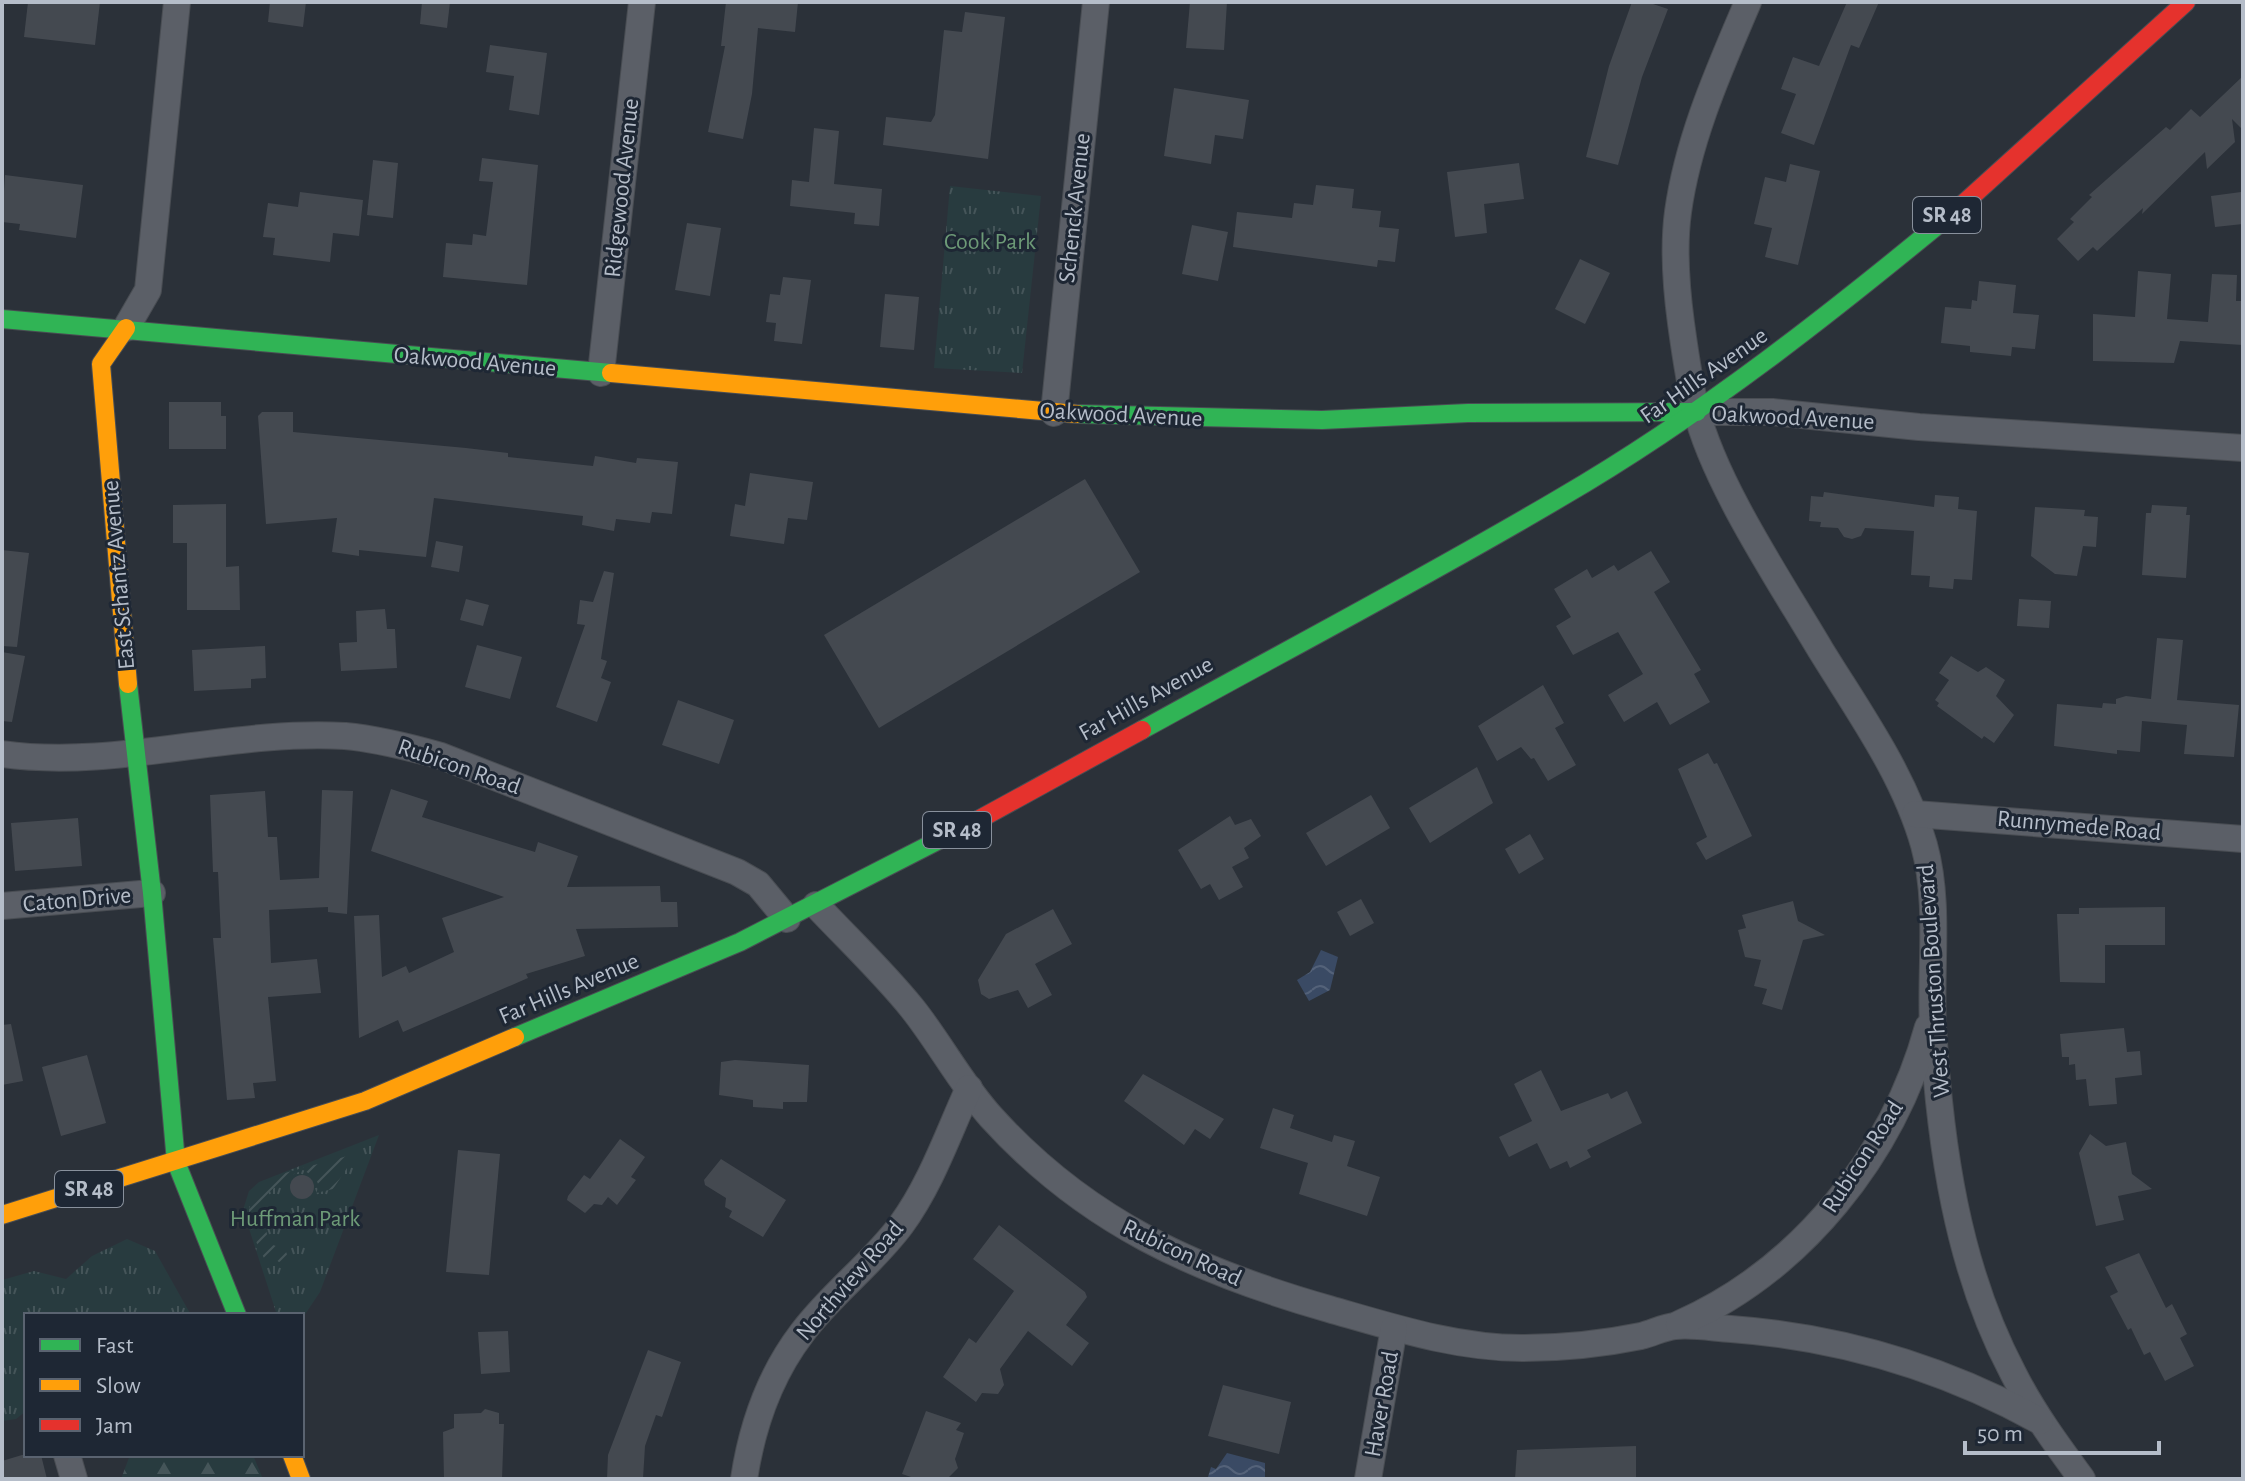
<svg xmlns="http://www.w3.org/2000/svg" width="2245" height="1481" font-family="'Alegreya Sans',sans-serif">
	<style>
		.grass { fill: url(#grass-tufts) }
		.forest { fill: url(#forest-firs) }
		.garden { fill: url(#garden-furrows) }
		.water { fill: url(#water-waves) }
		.building { fill: #444950 }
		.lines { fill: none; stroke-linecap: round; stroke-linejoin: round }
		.street-casing { stroke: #494d53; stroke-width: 28 }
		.fast-casing { stroke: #494d53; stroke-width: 20 }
		.slow-casing { stroke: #494d53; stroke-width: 20 }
		.jam-casing { stroke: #494d53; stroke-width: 20 }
		.street { stroke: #5b5f67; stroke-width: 26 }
		.fast { stroke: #30b455; stroke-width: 18 }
		.slow { stroke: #ff9f0a; stroke-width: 18 }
		.jam { stroke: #e5322d; stroke-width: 18 }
		.labels { text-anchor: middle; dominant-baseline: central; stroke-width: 6; stroke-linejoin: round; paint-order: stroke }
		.shield { fill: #1e2734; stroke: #88909c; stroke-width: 2 }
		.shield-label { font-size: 22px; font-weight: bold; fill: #b5bdc9 }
		.street-label { font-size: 24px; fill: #b5bdc9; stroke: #1e2734 }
		.park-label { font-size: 24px; fill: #6d9a77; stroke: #1e2734 }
	</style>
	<defs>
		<pattern id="grass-tufts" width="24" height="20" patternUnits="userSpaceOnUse" patternTransform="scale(2)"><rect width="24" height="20" fill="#283b3f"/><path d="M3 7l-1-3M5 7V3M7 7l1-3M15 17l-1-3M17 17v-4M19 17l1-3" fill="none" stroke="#455559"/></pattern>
		<pattern id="forest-firs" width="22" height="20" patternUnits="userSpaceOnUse" patternTransform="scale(2)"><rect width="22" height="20" fill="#283b3f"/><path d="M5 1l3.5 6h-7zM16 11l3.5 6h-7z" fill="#455559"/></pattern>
		<pattern id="garden-furrows" width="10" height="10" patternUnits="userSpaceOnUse" patternTransform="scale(2)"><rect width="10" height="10" fill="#283b3f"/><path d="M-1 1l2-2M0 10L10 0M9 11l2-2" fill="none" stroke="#455559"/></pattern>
		<pattern id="water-waves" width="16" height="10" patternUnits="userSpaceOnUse" patternTransform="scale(2)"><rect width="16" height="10" fill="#3a4a64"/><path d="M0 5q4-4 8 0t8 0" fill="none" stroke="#546279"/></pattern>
	</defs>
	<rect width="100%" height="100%" fill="#2b3139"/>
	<g class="grass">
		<path d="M 950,186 L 1041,196 L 1022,373 L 934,368 Z"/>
		<path d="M 379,1135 L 320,1292 L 302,1319 L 302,1315 L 277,1315 L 243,1210 L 249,1191 L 259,1182 Z"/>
		<path d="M 127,1239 L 155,1251 L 191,1315 L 26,1315 L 26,1411 L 16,1419 L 2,1421 L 2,1280 L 34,1271 L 66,1279 L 92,1256 Z"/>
	</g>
	<path class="forest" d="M 130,1455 L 253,1455 L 263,1479 L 121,1479 Z"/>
	<path class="garden" d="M 350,1155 L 355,1156 L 333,1189 L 316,1193 L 319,1186 L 315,1177 L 303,1170 L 292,1175 L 287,1184 C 254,1188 263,1222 270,1244 L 285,1249 L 289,1260 L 279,1262 L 272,1257 L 264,1258 C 217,1171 291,1175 350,1155 Z"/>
	<g class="water">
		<path d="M 1321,950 L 1338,957 L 1330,990 L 1309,1001 L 1297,980 L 1310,972 Z"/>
		<path d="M 1227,1453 L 1265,1463 L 1265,1479 L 1208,1477 L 1211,1467 L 1216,1469 Z"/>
	</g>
	<g class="building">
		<path d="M 28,2 L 100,2 L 95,45 L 24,37 Z"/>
		<path d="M 270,2 L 306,2 L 303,27 L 268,22 Z"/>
		<path d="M 422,2 L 450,2 L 447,28 L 420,24 Z"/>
		<path d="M 726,2 L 798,2 L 795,32 L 758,28 L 752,94 L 743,139 L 708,132 L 725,46 L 721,46 Z"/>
		<path d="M 1190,2 L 1227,2 L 1224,50 L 1186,48 Z"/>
		<path d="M 1632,2 L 1647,2 L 1668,9 L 1642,77 L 1618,165 L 1586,157 L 1609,66 Z"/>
		<path d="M 1847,2 L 1879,2 L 1859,48 L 1851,45 L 1814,145 L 1781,133 L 1796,94 L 1781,89 L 1793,57 L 1819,66 Z"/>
		<path d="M 965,12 L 1005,17 L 988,159 L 883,145 L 886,117 L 931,122 L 935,115 L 944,30 L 962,32 Z"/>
		<path d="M 490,45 L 547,53 L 539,115 L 509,110 L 514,76 L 486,72 Z"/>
		<path d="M 2243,76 L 2243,130 L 2232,119 L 2235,142 L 2207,169 L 2205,152 L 2142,214 L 2143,208 L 2097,251 L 2093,247 L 2078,261 L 2057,239 L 2074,222 L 2070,219 L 2092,197 L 2089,195 L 2166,127 L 2170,130 L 2191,109 L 2200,117 Z"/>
		<path d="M 1174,88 L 1249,100 L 1243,139 L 1215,135 L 1211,164 L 1164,156 Z"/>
		<path d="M 814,128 L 839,131 L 834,184 L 882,189 L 879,226 L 854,224 L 855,213 L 790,206 L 792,180 L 809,182 Z"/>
		<path d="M 482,158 L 538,165 L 527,285 L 443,277 L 446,243 L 472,245 L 473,234 L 486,236 L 493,182 L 479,181 Z"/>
		<path d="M 373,160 L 398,163 L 393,218 L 367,215 Z"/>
		<path d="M 1519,163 L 1524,199 L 1484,204 L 1487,233 L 1455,237 L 1447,172 Z"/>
		<path d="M 1790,164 L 1820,171 L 1798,265 L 1765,257 L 1772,228 L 1754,224 L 1765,177 L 1786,182 Z"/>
		<path d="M 5,175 L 83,185 L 76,238 L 19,230 L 20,224 L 2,222 Z"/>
		<path d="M 1316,185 L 1354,189 L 1352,208 L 1381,211 L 1379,227 L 1399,229 L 1395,262 L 1378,260 L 1377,267 L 1233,247 L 1237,212 L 1292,218 L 1294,203 L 1313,205 Z"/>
		<path d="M 300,192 L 363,200 L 359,236 L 333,233 L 330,262 L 273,255 L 275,238 L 263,237 L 268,203 L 298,207 Z"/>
		<path d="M 2241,192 L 2243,224 L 2215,227 L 2211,196 Z"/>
		<path d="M 687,223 L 721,228 L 710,296 L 675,290 Z"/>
		<path d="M 1192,225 L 1228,232 L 1218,281 L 1182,274 Z"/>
		<path d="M 1580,259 L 1610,273 L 1585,324 L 1555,309 Z"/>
		<path d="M 2138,271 L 2171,274 L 2167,319 L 2208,322 L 2212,274 L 2237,275 L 2236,301 L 2243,301 L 2243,345 L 2180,341 L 2174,363 L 2093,361 L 2093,314 L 2135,317 Z"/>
		<path d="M 783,277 L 811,280 L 802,344 L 774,341 L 776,323 L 766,322 L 770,294 L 780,295 Z"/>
		<path d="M 1979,281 L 2016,285 L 2013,313 L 2039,315 L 2035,349 L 2012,347 L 2011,356 L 1970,352 L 1970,346 L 1941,343 L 1945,307 L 1971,309 L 1972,300 L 1977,301 Z"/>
		<path d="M 885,294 L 919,297 L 914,350 L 880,347 Z"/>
		<path d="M 169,402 L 221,402 L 221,416 L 226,416 L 226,449 L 169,449 Z"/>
		<path d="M 262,412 L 293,412 L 293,432 L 466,448 L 508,453 L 508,457 L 593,466 L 595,456 L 636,463 L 637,458 L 678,462 L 672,514 L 652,512 L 650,523 L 616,519 L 614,531 L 582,525 L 583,516 L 434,498 L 426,557 L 359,550 L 359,556 L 332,552 L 337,518 L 266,524 L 258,416 Z"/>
		<path d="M 750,473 L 813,482 L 807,520 L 788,518 L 784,544 L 730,536 L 735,504 L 745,506 Z"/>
		<path d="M 1085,479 L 1140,572 L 879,728 L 824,635 Z"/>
		<path d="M 1824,492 L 1934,507 L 1935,495 L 1959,497 L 1958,509 L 1977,511 L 1972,580 L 1954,579 L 1953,589 L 1929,587 L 1930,576 L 1911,575 L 1914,531 L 1865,528 L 1861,536 L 1852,539 L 1844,537 L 1838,528 L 1820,527 L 1821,522 L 1809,521 L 1811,496 L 1823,497 Z"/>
		<path d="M 226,504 L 226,567 L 239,566 L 240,610 L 187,610 L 187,543 L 173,543 L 173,505 Z"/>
		<path d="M 2152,505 L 2187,507 L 2186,515 L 2190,515 L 2186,578 L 2142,575 L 2146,513 L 2151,513 Z"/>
		<path d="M 2035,507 L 2085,510 L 2084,516 L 2098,517 L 2096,547 L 2083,546 L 2077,576 L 2055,574 L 2031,556 Z"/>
		<path d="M 436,541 L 463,546 L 459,572 L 431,567 Z"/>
		<path d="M 2,550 L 29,553 L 17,647 L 2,646 Z"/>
		<path d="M 1651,551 L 1670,582 L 1654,592 L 1701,670 L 1694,674 L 1710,702 L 1670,725 L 1657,702 L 1624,722 L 1608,695 L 1643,674 L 1618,632 L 1573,655 L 1556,626 L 1571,617 L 1554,589 L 1587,569 L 1592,578 L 1614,565 L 1618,571 Z"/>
		<path d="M 604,571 L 614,573 L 601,659 L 607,661 L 601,678 L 611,682 L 597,722 L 556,707 L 585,625 L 577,624 L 580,600 L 593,602 Z"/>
		<path d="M 466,599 L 489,605 L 483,626 L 460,620 Z"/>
		<path d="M 2019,599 L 2051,601 L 2049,628 L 2017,626 Z"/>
		<path d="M 385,609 L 387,629 L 395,629 L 397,668 L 341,671 L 339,643 L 357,642 L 356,611 Z"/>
		<path d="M 2157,638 L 2183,640 L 2177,700 L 2239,705 L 2234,757 L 2184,754 L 2187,725 L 2142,721 L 2140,752 L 2117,750 L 2117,754 L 2054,746 L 2057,704 L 2102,708 L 2103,703 L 2116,704 L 2116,699 L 2126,696 L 2151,699 Z"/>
		<path d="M 477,645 L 522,657 L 510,699 L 465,687 Z"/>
		<path d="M 265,646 L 266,678 L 251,679 L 251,688 L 194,691 L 192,650 Z"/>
		<path d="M 2,652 L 25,656 L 12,722 L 2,721 Z"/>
		<path d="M 1951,656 L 1978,672 L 1986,667 L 2005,680 L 1996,696 L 2014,715 L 1994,743 L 1984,736 L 1982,739 L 1937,706 L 1939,703 L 1935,700 L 1949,680 L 1939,673 Z"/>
		<path d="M 1543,685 L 1564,723 L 1555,728 L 1576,765 L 1548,781 L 1534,758 L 1531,759 L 1521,747 L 1497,761 L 1478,726 Z"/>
		<path d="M 678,700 L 734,720 L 719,764 L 662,745 Z"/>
		<path d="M 1708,753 L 1714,764 L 1717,763 L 1752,836 L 1706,860 L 1696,843 L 1707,837 L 1678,769 Z"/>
		<path d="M 1477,767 L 1493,803 L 1430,843 L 1409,808 Z"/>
		<path d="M 391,789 L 428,801 L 422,817 L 535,852 L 538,842 L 578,856 L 567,887 L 660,886 L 661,902 L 677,902 L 678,927 L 576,929 L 585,956 L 526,974 L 528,978 L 403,1032 L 398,1020 L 359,1038 L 354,916 L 379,915 L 382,977 L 406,966 L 409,973 L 454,952 L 442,918 L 504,897 L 371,851 Z"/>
		<path d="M 322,790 L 353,791 L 347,914 L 328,912 L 328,907 L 269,910 L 271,963 L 317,959 L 321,993 L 268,997 L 276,1081 L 253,1083 L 255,1098 L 227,1100 L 213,938 L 221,938 L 218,872 L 213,872 L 210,795 L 265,791 L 268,837 L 277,837 L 280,880 L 319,878 Z"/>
		<path d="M 1371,795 L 1390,828 L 1326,866 L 1306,833 Z"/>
		<path d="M 1230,816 L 1235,825 L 1251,819 L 1261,836 L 1244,848 L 1249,858 L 1232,867 L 1243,887 L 1219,900 L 1210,884 L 1201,889 L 1178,850 Z"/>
		<path d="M 78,818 L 82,866 L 15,871 L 11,823 Z"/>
		<path d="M 1530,834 L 1544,859 L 1519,874 L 1505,849 Z"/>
		<path d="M 1361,899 L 1374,923 L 1350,936 L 1337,912 Z"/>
		<path d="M 1793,901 L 1798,921 L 1825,935 L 1803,940 L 1782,1010 L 1762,1004 L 1767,989 L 1754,986 L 1761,960 L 1745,957 L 1738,930 L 1746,928 L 1742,915 Z"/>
		<path d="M 2165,907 L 2165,945 L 2105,945 L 2105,983 L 2060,982 L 2057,914 L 2079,914 L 2079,908 Z"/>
		<path d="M 1053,909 L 1072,944 L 1035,964 L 1052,995 L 1028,1008 L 1018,990 L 989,999 L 981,994 L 978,980 L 1006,934 Z"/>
		<path d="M 11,1024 L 23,1081 L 2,1085 L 2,1025 Z"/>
		<path d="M 2124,1028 L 2127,1052 L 2140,1051 L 2142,1075 L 2115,1078 L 2117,1104 L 2089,1106 L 2086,1079 L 2076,1080 L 2075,1064 L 2069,1065 L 2069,1057 L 2062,1057 L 2060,1034 Z"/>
		<path d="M 87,1055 L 106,1123 L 61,1136 L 42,1067 Z"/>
		<path d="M 735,1060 L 809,1065 L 807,1102 L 783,1102 L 783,1109 L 753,1107 L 753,1100 L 719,1095 L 721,1062 Z"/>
		<path d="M 1541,1070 L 1561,1111 L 1608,1093 L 1611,1099 L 1627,1091 L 1642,1123 L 1587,1150 L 1591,1157 L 1570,1168 L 1567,1161 L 1550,1169 L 1537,1143 L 1509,1157 L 1499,1137 L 1532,1121 L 1514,1084 Z"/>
		<path d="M 1143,1074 L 1224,1119 L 1210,1139 L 1195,1129 L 1184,1145 L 1124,1101 Z"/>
		<path d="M 1273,1108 L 1294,1115 L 1290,1128 L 1332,1142 L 1334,1135 L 1355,1141 L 1347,1166 L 1380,1177 L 1367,1216 L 1299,1194 L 1308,1163 L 1260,1148 Z"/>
		<path d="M 2090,1134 L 2106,1146 L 2126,1142 L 2132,1174 L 2152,1189 L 2118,1196 L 2124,1220 L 2096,1226 L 2079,1153 Z"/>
		<path d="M 620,1139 L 645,1157 L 631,1177 L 636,1180 L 617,1205 L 608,1197 L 602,1205 L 594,1204 L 585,1213 L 567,1200 L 568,1196 L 584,1175 L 590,1179 Z"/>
		<path d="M 458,1150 L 500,1154 L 489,1275 L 446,1272 Z"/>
		<path d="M 721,1159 L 786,1200 L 763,1237 L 729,1217 L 732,1211 L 725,1207 L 726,1198 L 705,1185 L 704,1180 Z"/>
		<circle cx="302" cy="1187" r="12"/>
		<path d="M 999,1225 L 1085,1292 L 1087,1297 L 1066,1325 L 1089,1343 L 1072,1366 L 1028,1331 L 1000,1369 L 1004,1385 L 998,1394 L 982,1393 L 976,1402 L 943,1377 L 969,1338 L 976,1343 L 1014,1291 L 973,1259 Z"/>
		<path d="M 2139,1253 L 2166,1308 L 2172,1304 L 2187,1334 L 2180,1338 L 2194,1366 L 2165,1381 L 2150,1352 L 2144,1355 L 2131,1328 L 2128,1330 L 2110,1296 L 2118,1292 L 2105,1267 Z"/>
		<path d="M 508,1331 L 510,1372 L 481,1374 L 478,1332 Z"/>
		<path d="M 648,1350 L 681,1362 L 662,1417 L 656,1415 L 645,1446 L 643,1479 L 607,1479 L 608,1455 Z"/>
		<path d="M 1223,1385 L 1291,1402 L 1279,1454 L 1208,1436 Z"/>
		<path d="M 485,1409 L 499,1413 L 499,1424 L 504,1424 L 502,1479 L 444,1479 L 443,1432 L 454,1428 L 454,1414 L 481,1413 Z"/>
		<path d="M 926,1411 L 961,1423 L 956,1430 L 964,1433 L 955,1459 L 958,1468 L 947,1479 L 917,1479 L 902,1474 Z"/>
		<path d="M 1636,1446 L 1636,1479 L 1515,1479 L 1517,1450 Z"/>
		<path d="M 22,1455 L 41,1455 L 47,1479 L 2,1479 L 2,1461 Z"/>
	</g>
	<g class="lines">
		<defs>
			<g id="street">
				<path d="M 1748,2 C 1719,70 1688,139 1678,212 C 1673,249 1676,286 1681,323 C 1685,352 1689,382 1696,409 C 1714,483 1781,583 1820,649 C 1858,711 1904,774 1924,845 C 1940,903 1930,967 1933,1027 C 1940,1145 1957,1267 2013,1373 C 2032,1411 2057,1445 2082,1479"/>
				<path d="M 126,328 L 148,290 L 177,2"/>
				<path d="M 601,373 L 642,2"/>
				<path d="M 1697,412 L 1772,412 L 1919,427 L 2243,448"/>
				<path d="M 1054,413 L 1096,2"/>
				<path d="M 2,754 C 116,770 231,729 345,736 C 378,739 409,747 441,756 L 737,872 L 758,884 L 787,919"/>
				<path d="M 1915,814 L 2243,839"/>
				<path d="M 816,905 C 848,939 883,972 912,1008 C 940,1043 961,1084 991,1117 C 1086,1222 1196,1271 1329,1309 C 1392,1327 1456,1348 1522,1348 C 1562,1348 1602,1344 1641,1336 C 1653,1333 1664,1327 1675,1326 C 1693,1324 1714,1328 1731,1329 C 1840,1337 1944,1368 2040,1421"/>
				<path d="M 2,906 L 152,893"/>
				<path d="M 1679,1324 C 1801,1270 1893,1155 1928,1027"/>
				<path d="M 67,1455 L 74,1479"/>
				<path d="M 744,1479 C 752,1426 770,1375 802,1333 C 831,1294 872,1264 901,1225 C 931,1184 948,1134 969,1088"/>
				<path d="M 1368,1479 L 1394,1328"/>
			</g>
			<g id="fast">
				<path d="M 2,319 L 611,373"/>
				<path d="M 1077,414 L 1322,420 L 1468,413 L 1697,412"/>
				<path d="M 128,684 L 152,893 L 176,1162 L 237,1315"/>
				<path d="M 1142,730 C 1281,653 1423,579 1560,498 C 1703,415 1834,311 1961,206"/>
				<path d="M 515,1037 L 740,942 L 978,820"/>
			</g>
			<g id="slow">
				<path d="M 126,328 L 101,364 L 128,684"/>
				<path d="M 611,373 L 1077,414"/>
				<path d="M 2,1215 L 365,1101 L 515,1037"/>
				<path d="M 292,1455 L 301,1479"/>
			</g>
			<g id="jam">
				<path d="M 1961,206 L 2186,2"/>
				<path d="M 978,820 L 1142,730"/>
			</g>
		</defs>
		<use href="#street" class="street-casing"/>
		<use href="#fast" class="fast-casing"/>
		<use href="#slow" class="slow-casing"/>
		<use href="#jam" class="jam-casing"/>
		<use href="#street" class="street"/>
		<use href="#fast" class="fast"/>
		<use href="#slow" class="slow"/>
		<use href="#jam" class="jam"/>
	</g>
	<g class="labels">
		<g class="shield">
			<rect x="1913" y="197" width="68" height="36" rx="6"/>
			<rect x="923" y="812" width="68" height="36" rx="6"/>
			<rect x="55" y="1171" width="68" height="36" rx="6"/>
		</g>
		<g class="shield-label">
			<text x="1947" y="215">SR 48</text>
			<text x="957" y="830">SR 48</text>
			<text x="89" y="1189">SR 48</text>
		</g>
		<g class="street-label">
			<text transform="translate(622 188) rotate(-84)">Ridgewood Avenue</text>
			<text transform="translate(1075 208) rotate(-84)">Schenck Avenue</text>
			<text transform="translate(475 362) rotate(5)">Oakwood Avenue</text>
			<text transform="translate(1704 376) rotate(-35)">Far Hills Avenue</text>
			<text transform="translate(1121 415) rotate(3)">Oakwood Avenue</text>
			<text transform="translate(1793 418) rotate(3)">Oakwood Avenue</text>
			<text transform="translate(119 575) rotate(-95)">East Schantz Avenue</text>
			<text transform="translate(1146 699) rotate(-29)">Far Hills Avenue</text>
			<text transform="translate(459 767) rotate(19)">Rubicon Road</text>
			<text transform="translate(2079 826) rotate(5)">Runnymede Road</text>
			<text transform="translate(77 900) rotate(-5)">Caton Drive</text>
			<text transform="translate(1934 981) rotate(-94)">West Thruston Boulevard</text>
			<text transform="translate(569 989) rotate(-23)">Far Hills Avenue</text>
			<text transform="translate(1863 1157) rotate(-57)">Rubicon Road</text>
			<text transform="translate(1182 1253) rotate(25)">Rubicon Road</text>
			<text transform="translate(850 1281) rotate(-49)">Northview Road</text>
			<text transform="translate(1382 1404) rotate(-80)">Haver Road</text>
		</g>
		<g class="park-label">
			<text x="990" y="242">Cook Park</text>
			<text x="295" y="1219">Huffman Park</text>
		</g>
	</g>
	<rect width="2245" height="1481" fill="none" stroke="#b5bdc9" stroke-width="8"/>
	<rect x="24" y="1313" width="280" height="144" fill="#1e2734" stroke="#5a6370" stroke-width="2"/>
	<rect x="40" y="1339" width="40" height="12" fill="#30b455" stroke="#5a6370" stroke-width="2"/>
	<text x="96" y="1353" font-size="24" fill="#b5bdc9">Fast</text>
	<rect x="40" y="1379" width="40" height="12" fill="#ff9f0a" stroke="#5a6370" stroke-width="2"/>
	<text x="96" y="1393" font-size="24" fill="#b5bdc9">Slow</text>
	<rect x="40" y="1419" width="40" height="12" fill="#e5322d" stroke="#5a6370" stroke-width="2"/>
	<text x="96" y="1433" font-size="24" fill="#b5bdc9">Jam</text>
	<path d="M1965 1441v12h194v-12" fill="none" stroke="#b5bdc9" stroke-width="4"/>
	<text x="1977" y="1441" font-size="24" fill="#b5bdc9" stroke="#1e2734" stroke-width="6" paint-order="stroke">50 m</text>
</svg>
